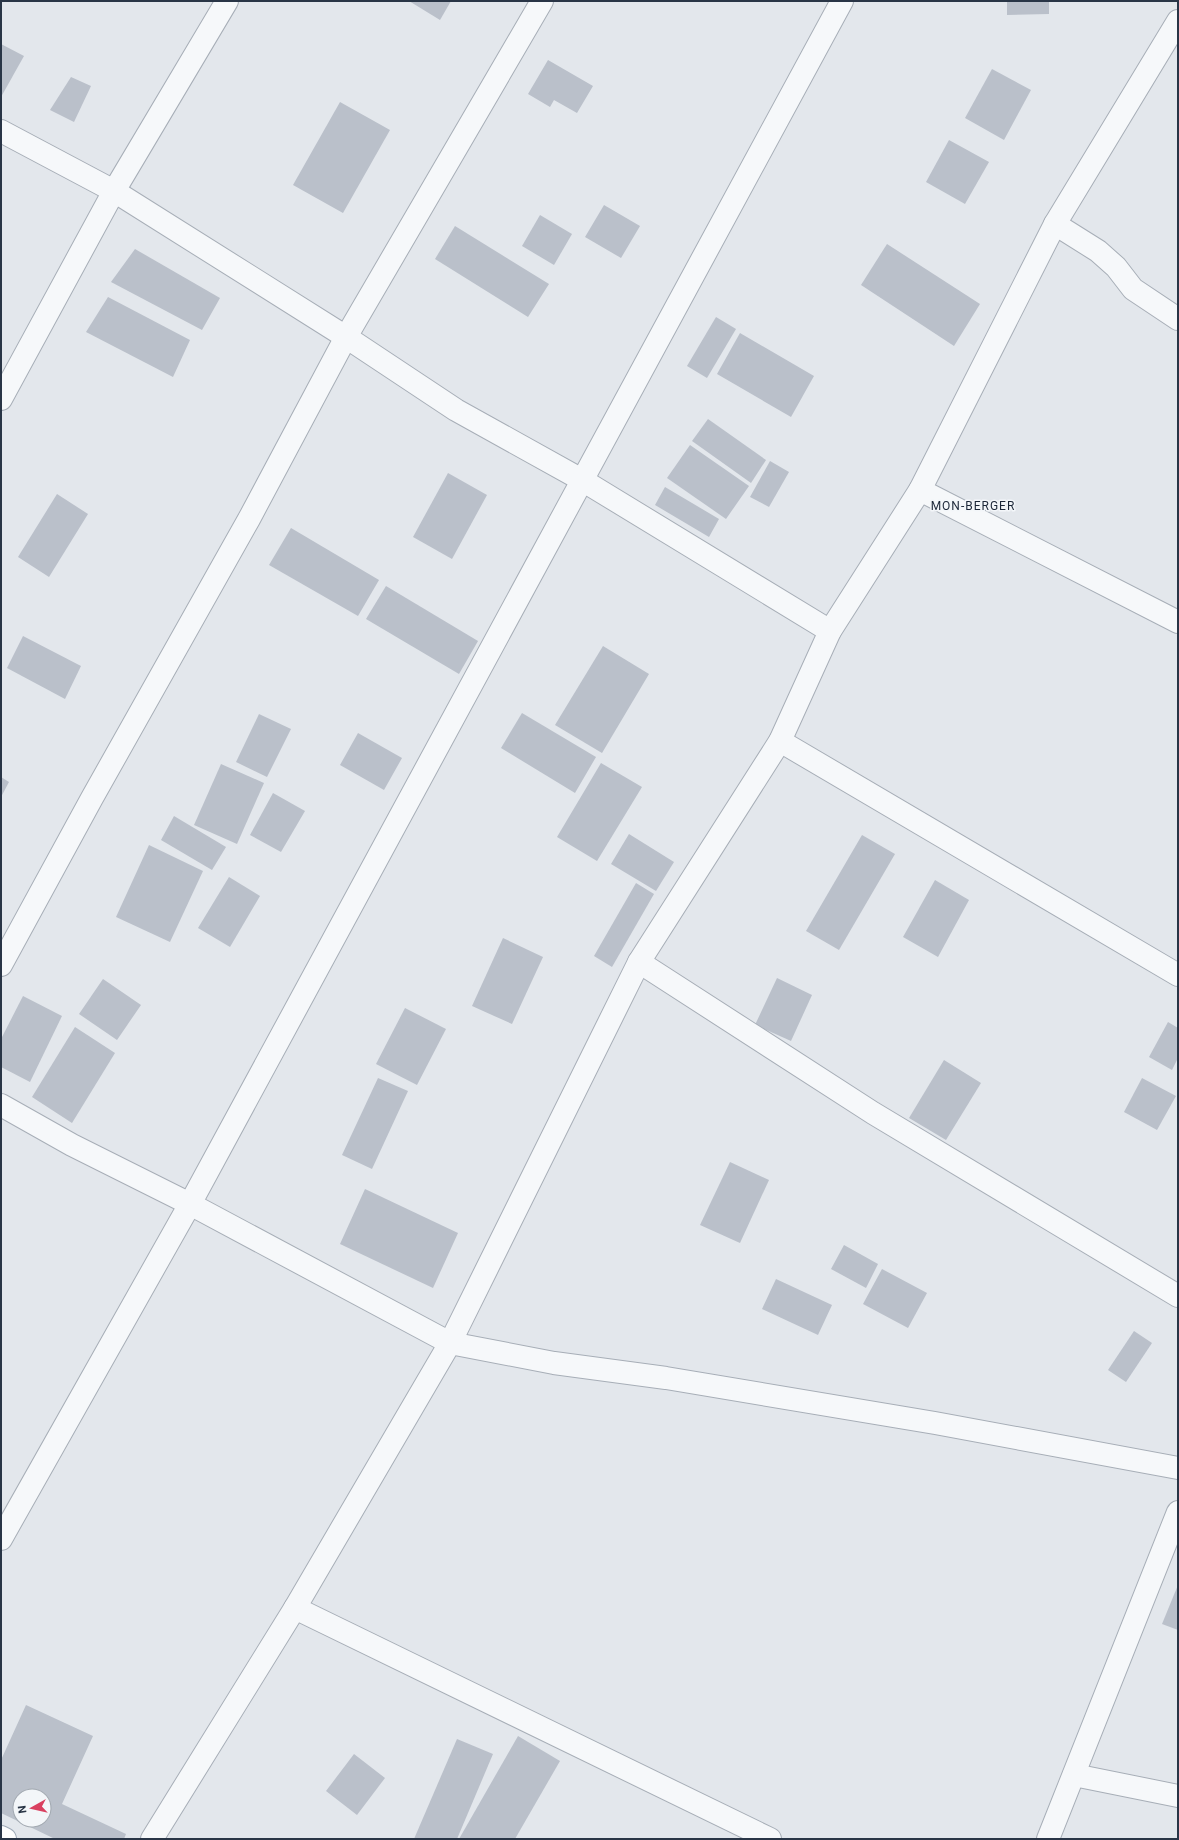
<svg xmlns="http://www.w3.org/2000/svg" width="1179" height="1840" font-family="Roboto,sans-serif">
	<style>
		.building { fill: #bac0ca; fill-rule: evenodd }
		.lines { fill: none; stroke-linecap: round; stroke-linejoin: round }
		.street-casing { stroke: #a7aeb7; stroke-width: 24 }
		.primary-casing { stroke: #a1acb9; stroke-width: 24 }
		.street { stroke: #f6f8fa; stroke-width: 22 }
		.primary { stroke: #fff; stroke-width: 22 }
		.labels { text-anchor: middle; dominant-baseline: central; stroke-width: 3; stroke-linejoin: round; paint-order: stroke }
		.neighbourhood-label { font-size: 12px; letter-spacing: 1px; fill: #1b2637; stroke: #f3f6f9 }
	</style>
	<rect width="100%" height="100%" fill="#e3e7ec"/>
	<g class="building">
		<path d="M 409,1 L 451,1 L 440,20 Z"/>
		<path d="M 1007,1 L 1049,1 L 1049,14 L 1007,15 Z"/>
		<path d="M 1,44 L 24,56 L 1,97 Z"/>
		<path d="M 548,60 L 593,86 L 577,113 L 554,100 L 550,107 L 528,94 Z"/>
		<path d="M 992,69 L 1031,90 L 1004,140 L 965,118 Z"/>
		<path d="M 71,77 L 91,86 L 74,122 L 50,110 Z"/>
		<path d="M 340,102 L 390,130 L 343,213 L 293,185 Z"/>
		<path d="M 949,140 L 989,162 L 965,204 L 926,182 Z"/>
		<path d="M 604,205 L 640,226 L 621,258 L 585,237 Z"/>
		<path d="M 540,215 L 572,234 L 554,265 L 522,246 Z"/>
		<path d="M 455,226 L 549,284 L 528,317 L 435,259 Z"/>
		<path d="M 887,244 L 980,304 L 954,346 L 861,285 Z"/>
		<path d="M 135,249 L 220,298 L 202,330 L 111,282 Z"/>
		<path d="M 108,297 L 190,340 L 173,377 L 86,332 Z"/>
		<path d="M 716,317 L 736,329 L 707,378 L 687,366 Z"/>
		<path d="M 740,333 L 814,376 L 791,417 L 717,374 Z"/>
		<path d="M 708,419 L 766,460 L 751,483 L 692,441 Z"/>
		<path d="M 690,445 L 749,486 L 726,519 L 667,478 Z"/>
		<path d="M 770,461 L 789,472 L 769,507 L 750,497 Z"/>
		<path d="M 448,473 L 487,495 L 452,559 L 413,537 Z"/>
		<path d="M 665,487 L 719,519 L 709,537 L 655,505 Z"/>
		<path d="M 57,494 L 88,514 L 49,577 L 18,557 Z"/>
		<path d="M 291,528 L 379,580 L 358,616 L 269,565 Z"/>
		<path d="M 386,586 L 478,641 L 459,674 L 366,619 Z"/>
		<path d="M 23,636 L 81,666 L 65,699 L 7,668 Z"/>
		<path d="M 603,646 L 649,674 L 602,753 L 555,725 Z"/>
		<path d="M 522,713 L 596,757 L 575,793 L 501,748 Z"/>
		<path d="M 259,714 L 291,729 L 267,777 L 236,762 Z"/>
		<path d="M 358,733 L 402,758 L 384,790 L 340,765 Z"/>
		<path d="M 601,763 L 642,787 L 597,861 L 557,837 Z"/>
		<path d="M 221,764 L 264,783 L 237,844 L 194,825 Z"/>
		<path d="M 1,777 L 9,782 L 1,797 Z"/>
		<path d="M 273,793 L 305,811 L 281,852 L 250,835 Z"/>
		<path d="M 174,816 L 226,847 L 212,870 L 161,840 Z"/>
		<path d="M 629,834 L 674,862 L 656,891 L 611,864 Z"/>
		<path d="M 862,835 L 895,854 L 839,950 L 806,931 Z"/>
		<path d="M 149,845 L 203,871 L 170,942 L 116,917 Z"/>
		<path d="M 229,877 L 260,896 L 230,947 L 198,928 Z"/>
		<path d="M 935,880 L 969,900 L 938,957 L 903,937 Z"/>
		<path d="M 636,883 L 654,894 L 612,967 L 594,956 Z"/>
		<path d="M 503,938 L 543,957 L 512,1024 L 472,1006 Z"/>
		<path d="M 777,978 L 812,995 L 791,1041 L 755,1025 Z"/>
		<path d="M 103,979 L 141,1005 L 117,1040 L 79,1014 Z"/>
		<path d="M 23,996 L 62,1016 L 30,1082 L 1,1067 L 1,1039 Z"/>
		<path d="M 405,1008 L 446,1029 L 417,1085 L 376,1064 Z"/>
		<path d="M 1168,1022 L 1178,1028 L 1178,1058 L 1172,1070 L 1149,1057 Z"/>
		<path d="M 75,1027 L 115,1053 L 72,1123 L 32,1097 Z"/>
		<path d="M 944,1060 L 981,1083 L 946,1140 L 909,1118 Z"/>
		<path d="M 378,1078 L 408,1091 L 372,1169 L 342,1155 Z"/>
		<path d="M 1142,1078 L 1176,1096 L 1157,1130 L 1124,1112 Z"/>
		<path d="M 730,1162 L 769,1180 L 740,1243 L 700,1225 Z"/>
		<path d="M 365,1189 L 458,1233 L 433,1288 L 340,1244 Z"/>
		<path d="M 844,1245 L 878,1264 L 866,1288 L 831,1269 Z"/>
		<path d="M 882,1269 L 927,1293 L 908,1328 L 863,1304 Z"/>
		<path d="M 776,1279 L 832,1305 L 818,1335 L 762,1309 Z"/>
		<path d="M 1134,1331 L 1152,1343 L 1126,1382 L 1108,1370 Z"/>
		<path d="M 1178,1585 L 1178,1630 L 1162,1624 Z"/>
		<path d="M 26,1705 L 93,1736 L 62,1804 L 126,1834 L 124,1839 L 55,1839 L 1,1813 L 1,1760 ZM 20,1796 L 44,1796 L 44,1820 L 20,1820 Z"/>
		<path d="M 518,1736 L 560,1761 L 515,1839 L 459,1839 Z"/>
		<path d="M 457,1739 L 493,1754 L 457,1839 L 414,1839 Z"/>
		<path d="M 354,1754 L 385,1778 L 357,1815 L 326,1791 Z"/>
	</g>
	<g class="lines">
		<defs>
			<g id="street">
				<path d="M 1,131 L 114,191 L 346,337 L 456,410 L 582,480 L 830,631"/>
				<path d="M 1055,224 L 1098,251 L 1116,267 L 1133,289 L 1178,319"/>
				<path d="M 1,399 L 114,191 L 227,1"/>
				<path d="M 920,490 L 1178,622"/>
				<path d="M 780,741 L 1178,975"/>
				<path d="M 639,962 L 873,1113 L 1178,1296"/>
				<path d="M 1,965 L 92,798 L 249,519 L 346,337 L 542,1"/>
				<path d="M 1,1105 L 72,1145 L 190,1204 L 450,1343 L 554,1363 L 666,1378 L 935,1423 L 1178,1468"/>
				<path d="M 1,1539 L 190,1204 L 842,1"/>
				<path d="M 295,1608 L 770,1839"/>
				<path d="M 1074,1775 L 1178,1796"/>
				<path d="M 152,1839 L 295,1608 L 450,1343 L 639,962 L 780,741 L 830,631 L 920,490 L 1055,224 L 1178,21"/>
				<path d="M 1048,1839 L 1178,1512"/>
			</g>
			<path id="primary" d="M 1,1837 L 5,1839"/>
		</defs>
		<use href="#street" class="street-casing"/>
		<use href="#primary" class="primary-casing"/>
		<use href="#street" class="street"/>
		<use href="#primary" class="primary"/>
	</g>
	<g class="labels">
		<g class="neighbourhood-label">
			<text x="973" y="506">MON-BERGER</text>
		</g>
	</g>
	<rect width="1179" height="1840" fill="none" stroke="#293546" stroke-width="4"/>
	<g transform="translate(32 1808) rotate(262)"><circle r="19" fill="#f3f6f9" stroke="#a2a9b1"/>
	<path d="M0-3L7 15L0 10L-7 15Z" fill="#d94060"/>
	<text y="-6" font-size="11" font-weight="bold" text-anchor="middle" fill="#293546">N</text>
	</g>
</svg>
